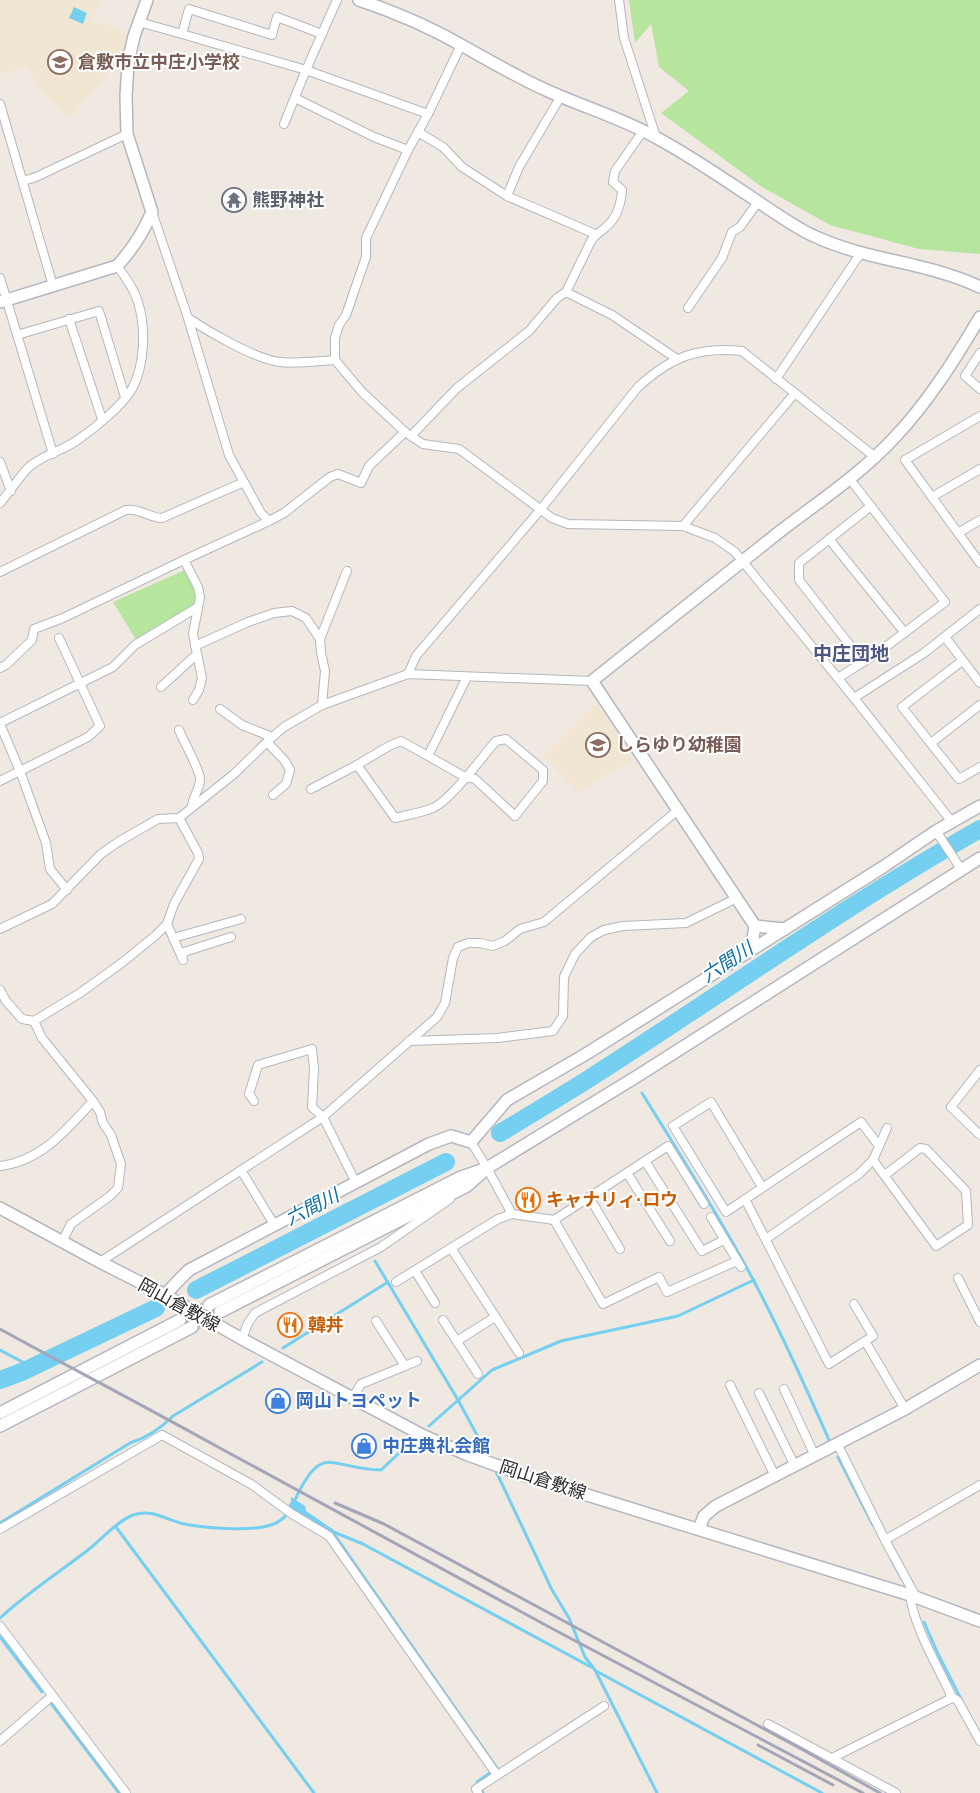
<svg xmlns="http://www.w3.org/2000/svg" width="980" height="1793" font-family="Helvetica,'Noto Sans JP',sans-serif">
	<style>
		.education { fill: #f0e6d1 }
		.green { fill: #b6e59e }
		.water { fill: #75cff0 }
		.lines { fill: none; stroke-linecap: round; stroke-linejoin: round }
		.stream { stroke: #75cff0; stroke-width: 3 }
		.river { stroke: #75cff0; stroke-width: 18 }
		.secondary-tunnel { stroke: #c8c4bd; stroke-width: 11; stroke-dasharray: 11 5.5; stroke-linecap: butt }
		.street-casing { stroke: #b4b7c1; stroke-width: 10 }
		.secondary-casing { stroke: #b4b7c1; stroke-width: 14 }
		.street { stroke: #fff; stroke-width: 8 }
		.secondary { stroke: #fff; stroke-width: 11 }
		.rail { stroke: #a3a6b8; stroke-width: 3 }
		.labels { text-anchor: middle; dominant-baseline: central; stroke-width: 4; stroke-linejoin: round; paint-order: stroke }
		.education-label { font-size: 18px; font-weight: bold; fill: #785e54; stroke: #fff; text-anchor: start }
		.worship-label { font-size: 18px; font-weight: bold; fill: #5b616d; stroke: #fff; text-anchor: start }
		.food-label { font-size: 18px; font-weight: bold; fill: #c56008; stroke: #fff; text-anchor: start }
		.street-label { font-size: 18px; fill: #2e2e2e; stroke: #fff }
		.shop-label { font-size: 18px; font-weight: bold; fill: #366cbe; stroke: #fff; text-anchor: start }
		.neighbourhood-label { font-size: 19px; font-weight: bold; fill: #4d5680; stroke: #fff }
		.water-label { font-size: 19px; font-style: italic; fill: #0d6fa3; stroke: #fff }
	</style>
	<rect width="100%" height="100%" fill="#efe9e1"/>
	<g class="education">
		<path d="M 0,0 L 100,0 L 92,20 L 127,33 L 120,71 L 111,70 L 69,118 L 38,87 L 28,66 L 0,75 Z"/>
		<path d="M 596,703 L 633,760 L 578,792 L 543,756 Z"/>
	</g>
	<g class="green">
		<path d="M 629,0 L 980,0 L 980,254 L 919,249 L 830,225 L 762,187 L 661,113 L 689,91 L 659,67 L 651,24 L 635,43 Z"/>
		<path d="M 185,570 L 196,587 L 197,606 L 138,643 L 113,602 Z"/>
	</g>
	<g class="water">
		<path d="M 74,7 L 87,13 L 83,24 L 69,18 Z"/>
		<path d="M 291,1497 L 305,1506 L 306,1511 L 334,1530 L 332,1535 L 288,1507 L 291,1501 Z"/>
	</g>
	<g class="lines">
		<g class="stream">
			<path d="M 621,1057 L 625,1064"/>
			<path d="M 642,1093 C 679,1153 716,1211 749,1272 C 779,1327 804,1383 829,1440"/>
			<path d="M 349,1211 L 353,1218"/>
			<path d="M 375,1261 L 458,1400 L 490,1459"/>
			<path d="M 283,1348 L 388,1282"/>
			<path d="M 0,1350 L 32,1367"/>
			<path d="M 429,1426 L 492,1370 L 561,1341 L 678,1316 L 754,1280"/>
			<path d="M 838,1457 L 873,1525"/>
			<path d="M 494,1467 L 552,1590 L 569,1618 L 585,1657 L 595,1670 L 657,1793"/>
			<path d="M 294,1502 C 322,1440 330,1469 381,1470 L 412,1441"/>
			<path d="M 0,1523 L 130,1443 C 146,1438 161,1428 173,1416 L 262,1362"/>
			<path d="M 116,1527 L 314,1793"/>
			<path d="M 331,1531 L 363,1544 L 591,1667"/>
			<path d="M 334,1534 L 497,1768 L 477,1782 L 483,1793"/>
			<path d="M 891,1559 L 902,1579"/>
			<path d="M 0,1618 C 27,1593 58,1573 88,1550 C 101,1540 117,1521 133,1515 C 151,1509 163,1518 180,1523 C 201,1528 251,1532 271,1525 C 279,1523 284,1518 289,1512"/>
			<path d="M 924,1622 L 938,1654 L 965,1707"/>
			<path d="M 0,1637 L 42,1692"/>
			<path d="M 596,1671 L 822,1793"/>
			<path d="M 50,1702 L 119,1793"/>
		</g>
		<g class="river">
			<path d="M 500,1133 C 530,1115 560,1097 590,1078 C 720,995 846,905 980,829"/>
			<path d="M 196,1290 L 446,1162"/>
			<path d="M 0,1380 L 24,1371 L 156,1308"/>
		</g>
		<g class="secondary-tunnel">
			<path d="M 180,1320 L 209,1305"/>
			<path d="M 192,1327 L 220,1312"/>
		</g>
		<defs>
			<g id="street">
				<path d="M 337,0 L 306,70 L 428,114"/>
				<path d="M 619,0 L 624,38 L 656,137"/>
				<path d="M 139,22 L 182,34"/>
				<path d="M 461,45 L 428,114 L 408,150 L 366,238 L 366,257 L 346,315 L 339,325 L 335,338 L 335,360 L 362,392 L 405,432 L 423,444 L 459,449 L 552,518 L 568,524 L 683,526 L 715,538 L 735,552 L 854,698 L 952,822"/>
				<path d="M 295,98 L 374,137 L 408,150"/>
				<path d="M 0,104 L 53,286"/>
				<path d="M 284,124 L 306,70 L 182,34 L 189,9 L 272,35 L 277,17 L 322,34"/>
				<path d="M 643,131 L 615,171 L 613,182 L 622,190 C 621,204 617,218 606,227 C 600,233 595,234 591,241 L 566,292 L 612,315 L 677,359"/>
				<path d="M 418,132 L 443,147 L 462,167 L 507,196 L 595,234"/>
				<path d="M 23,181 L 36,177 L 127,134"/>
				<path d="M 507,196 L 519,167 L 561,96"/>
				<path d="M 152,212 L 188,318 L 229,455 L 261,513 L 269,521"/>
				<path d="M 0,278 L 53,454"/>
				<path d="M 688,308 L 722,258 L 732,232 L 740,227 L 758,202"/>
				<path d="M 188,318 C 209,332 255,359 280,362 C 296,364 318,361 335,360"/>
				<path d="M 69,319 L 102,419"/>
				<path d="M 17,335 L 99,311 L 125,397"/>
				<path d="M 980,353 L 965,376 L 980,389"/>
				<path d="M 776,379 L 860,254"/>
				<path d="M 980,416 L 905,460 L 980,563"/>
				<path d="M 411,436 L 457,388 L 529,331 L 557,298 L 566,292"/>
				<path d="M 0,462 L 11,491"/>
				<path d="M 932,497 L 980,469"/>
				<path d="M 0,503 C 10,492 18,478 29,467 C 42,455 65,450 79,439 C 96,427 122,406 132,389 C 145,365 146,328 138,302 C 134,289 125,276 117,266"/>
				<path d="M 683,526 L 795,393"/>
				<path d="M 958,533 L 980,520"/>
				<path d="M 829,539 L 905,633"/>
				<path d="M 184,560 L 198,587 L 200,597 L 193,634 L 202,678 L 199,690 L 193,700"/>
				<path d="M 0,572 L 126,510 C 140,508 150,518 162,518 L 244,482"/>
				<path d="M 945,637 L 980,683"/>
				<path d="M 195,646 L 248,622 L 274,613 L 292,611 L 306,618 L 320,639"/>
				<path d="M 962,661 L 902,707 L 959,779 L 980,767"/>
				<path d="M 863,662 L 799,580 L 799,563 L 871,506"/>
				<path d="M 0,668 L 6,665 L 32,640 L 34,629 L 63,618 L 184,560 L 269,521 L 284,513 L 330,477 L 338,474 L 361,483 L 369,466 L 405,432"/>
				<path d="M 408,674 L 416,656 L 541,509 L 638,387 C 670,358 697,346 742,351 L 875,457"/>
				<path d="M 838,678 L 879,652 L 945,602 L 849,478"/>
				<path d="M 161,687 L 197,654"/>
				<path d="M 854,698 L 924,653 L 980,609"/>
				<path d="M 322,705 L 325,671 L 321,653 L 320,639 L 347,571"/>
				<path d="M 220,709 L 242,725 L 272,737"/>
				<path d="M 0,723 L 113,667 L 135,645 L 198,607"/>
				<path d="M 0,724 L 20,771 L 46,843 L 50,869 L 67,890"/>
				<path d="M 179,730 C 183,740 200,770 200,779 C 200,789 193,796 192,806"/>
				<path d="M 267,742 L 285,761 L 290,770 L 286,784 L 273,795"/>
				<path d="M 931,743 L 980,705"/>
				<path d="M 428,756 L 465,777 L 475,779 L 515,816 L 543,781 L 543,770 L 506,739 L 496,741 C 481,758 452,799 433,808 C 421,813 407,815 395,818 L 357,765 L 389,746 L 401,741 L 428,756 L 467,677"/>
				<path d="M 0,781 L 88,737 L 100,726 L 59,638"/>
				<path d="M 311,789 L 357,765"/>
				<path d="M 936,831 L 961,869"/>
				<path d="M 167,924 L 183,960"/>
				<path d="M 0,929 L 52,904 L 101,854 L 118,842 L 158,819 L 179,818 L 234,774 L 270,739 L 284,727 L 322,705 L 408,674 L 592,681"/>
				<path d="M 173,938 L 241,919"/>
				<path d="M 182,958 L 184,952 L 231,937"/>
				<path d="M 0,990 L 6,1001 L 22,1019 L 34,1021"/>
				<path d="M 409,1041 L 497,1038 L 553,1031 L 563,1016 L 564,977 L 575,954 L 591,937 L 604,930 L 623,926 L 686,923 L 737,898"/>
				<path d="M 980,1070 L 951,1107 L 980,1135"/>
				<path d="M 254,1101 L 249,1094 L 258,1065 L 312,1049 L 314,1069 L 312,1107 L 323,1117 L 356,1183"/>
				<path d="M 471,1142 L 487,1168 L 512,1214 L 554,1220 L 668,1146 L 704,1204"/>
				<path d="M 873,1160 L 936,1246 L 968,1225 L 966,1191 L 926,1149 L 920,1148 L 885,1175"/>
				<path d="M 645,1161 L 702,1251 L 724,1240"/>
				<path d="M 0,1166 C 42,1161 67,1129 93,1101"/>
				<path d="M 241,1170 L 275,1226"/>
				<path d="M 627,1173 L 670,1241"/>
				<path d="M 762,1187 L 711,1102 L 673,1126 L 726,1212 L 861,1122 L 879,1146"/>
				<path d="M 589,1197 L 620,1249"/>
				<path d="M 745,1199 L 829,1364 L 873,1336 L 854,1304"/>
				<path d="M 711,1217 L 741,1267"/>
				<path d="M 554,1220 L 603,1304 L 659,1277 L 667,1292 L 737,1261"/>
				<path d="M 766,1239 L 859,1174 L 873,1160 L 887,1128"/>
				<path d="M 62,1242 L 71,1224 L 110,1196 L 118,1188 L 121,1164 L 111,1135 L 103,1123 L 100,1112 L 93,1101 L 42,1038 L 34,1021 L 80,993 L 123,962 L 156,935 L 167,924 L 174,904 L 199,859 L 198,853 L 179,818"/>
				<path d="M 451,1248 L 519,1353"/>
				<path d="M 100,1262 L 323,1117 L 437,1017 L 445,1003 L 453,958 L 458,947 L 468,943 L 480,943 L 493,946 L 505,941 L 520,929 L 544,922 L 678,810"/>
				<path d="M 415,1271 L 435,1303"/>
				<path d="M 958,1278 L 980,1322"/>
				<path d="M 396,1282 L 498,1219 L 512,1214"/>
				<path d="M 443,1320 L 478,1374"/>
				<path d="M 242,1339 L 248,1323 L 255,1313 L 381,1247 L 450,1199"/>
				<path d="M 457,1341 L 495,1317"/>
				<path d="M 865,1341 L 905,1409"/>
				<path d="M 405,1366 L 417,1361"/>
				<path d="M 730,1385 L 775,1476"/>
				<path d="M 784,1389 L 815,1456"/>
				<path d="M 759,1393 L 795,1466"/>
				<path d="M 352,1399 L 361,1384 L 405,1366 L 376,1321"/>
				<path d="M 838,1445 L 885,1540 L 916,1597"/>
				<path d="M 0,1529 L 162,1435 L 251,1484 L 292,1514 L 329,1536 L 497,1775"/>
				<path d="M 885,1540 L 980,1485"/>
				<path d="M 0,1626 L 126,1793"/>
				<path d="M 951,1696 L 958,1701 L 980,1741"/>
				<path d="M 768,1724 L 896,1793"/>
				<path d="M 0,1741 L 52,1696"/>
				<path d="M 832,1758 L 950,1699 L 950,1693 C 936,1663 914,1627 910,1595"/>
				<path d="M 478,1793 L 476,1789 L 604,1706"/>
			</g>
			<g id="secondary">
				<path d="M 359,0 C 395,12 430,27 463,46 C 490,61 517,77 546,90 C 583,107 622,118 657,138 C 694,158 728,182 763,205 C 780,216 796,228 814,236 C 867,261 928,262 980,287"/>
				<path d="M 0,302 L 117,266 C 133,249 143,233 152,212 L 127,134 L 126,96 L 128,63 L 134,36 L 147,0"/>
				<path d="M 755,926 L 785,929"/>
				<path d="M 751,950 L 755,926 L 592,681 C 654,631 716,582 778,533 C 818,502 861,474 895,437 C 929,401 955,359 980,317"/>
				<path d="M 0,1208 L 100,1262 L 165,1295 L 242,1339 L 424,1436 L 468,1455 L 529,1477 L 910,1595 L 980,1621"/>
				<path d="M 165,1295 L 176,1283 L 189,1270 L 429,1144 L 451,1136 L 471,1142 L 507,1100 L 586,1054 L 883,867 L 936,831 L 980,806"/>
				<path d="M 209,1305 L 461,1177 L 487,1168 L 636,1077 L 980,858"/>
				<path d="M 220,1312 L 467,1186 L 484,1171"/>
				<path d="M 0,1413 L 180,1320"/>
				<path d="M 0,1426 L 192,1327"/>
				<path d="M 699,1529 L 704,1516 L 716,1506 L 905,1409 L 980,1365"/>
			</g>
		</defs>
		<use href="#street" class="street-casing"/>
		<use href="#secondary" class="secondary-casing"/>
		<use href="#street" class="street"/>
		<use href="#secondary" class="secondary"/>
		<g class="rail">
			<path d="M 0,1329 C 73,1369 146,1407 218,1447 L 551,1628 L 863,1793"/>
			<path d="M 335,1503 L 384,1524 L 805,1751 L 880,1793"/>
			<path d="M 758,1745 L 833,1785"/>
		</g>
	</g>
	<defs>
		<symbol id="school-ring" viewBox="-11 -11 22 22"><circle r="9.5" fill="#fff" stroke="#8d6e63" stroke-width="1.5"/><path d="M0-5L7-2L0 1L-7-2ZM-4 1L0 2.5L4 1V4Q0 6-4 4Z" fill="#8d6e63"/></symbol>
		<symbol id="temple-ring" viewBox="-11 -11 22 22"><circle r="9.5" fill="#fff" stroke="#6b7280" stroke-width="1.5"/><path d="M0-6L5-2H3V0L6.5 2.5H4V6H1.5V3h-3V6H-4V2.5H-6.5L-3 0V-2H-5Z" fill="#6b7280"/></symbol>
		<symbol id="restaurant-ring" viewBox="-11 -11 22 22"><circle r="9.5" fill="#fff" stroke="#e8710a" stroke-width="1.5"/><path d="M-5-6h1v4h1v-4h1v4h1v-4h1v5L-1.5 .5V6h-2V.5L-5-1ZM5-6V6H3V1.5H1.5Q1.5-4 5-6Z" fill="#e8710a"/></symbol>
		<symbol id="shop-ring" viewBox="-11 -11 22 22"><circle r="9.5" fill="#fff" stroke="#3f7fe0" stroke-width="1.5"/><path d="M-5-2.5h2.3a2.7 3.5 0 0 1 5.4 0H5L5.5 6h-11ZM-1.5-2.5h3a1.5 2.3 0 0 0-3 0Z" fill="#3f7fe0"/></symbol>
	</defs>
	<g fill-rule="evenodd">
		<use href="#school-ring" x="46" y="48" width="28" height="28"/>
		<use href="#temple-ring" x="220" y="186" width="28" height="28"/>
		<use href="#school-ring" x="584" y="731" width="28" height="28"/>
		<use href="#restaurant-ring" x="514" y="1186" width="28" height="28"/>
		<use href="#restaurant-ring" x="276" y="1311" width="28" height="28"/>
		<use href="#shop-ring" x="264" y="1387" width="28" height="28"/>
		<use href="#shop-ring" x="350" y="1432" width="28" height="28"/>
	</g>
	<g class="labels">
		<g class="education-label">
			<text x="78" y="62">倉敷市立中庄小学校</text>
			<text x="616" y="745">しらゆり幼稚園</text>
		</g>
		<g class="worship-label">
			<text x="252" y="200">熊野神社</text>
		</g>
		<g class="food-label">
			<text x="546" y="1200">キャナリィ·ロウ</text>
			<text x="308" y="1325">韓丼</text>
		</g>
		<g class="street-label">
			<text transform="translate(179 1305) rotate(29)">岡山倉敷線</text>
			<text transform="translate(543 1480) rotate(18)">岡山倉敷線</text>
		</g>
		<g class="shop-label">
			<text x="296" y="1401">岡山トヨペット</text>
			<text x="382" y="1446">中庄典礼会館</text>
		</g>
		<g class="neighbourhood-label">
			<text x="851" y="653">中庄団地</text>
		</g>
		<g class="water-label">
			<text transform="translate(727 962) rotate(-33)">六間川</text>
			<text transform="translate(312 1207) rotate(-27)">六間川</text>
		</g>
	</g>
</svg>
